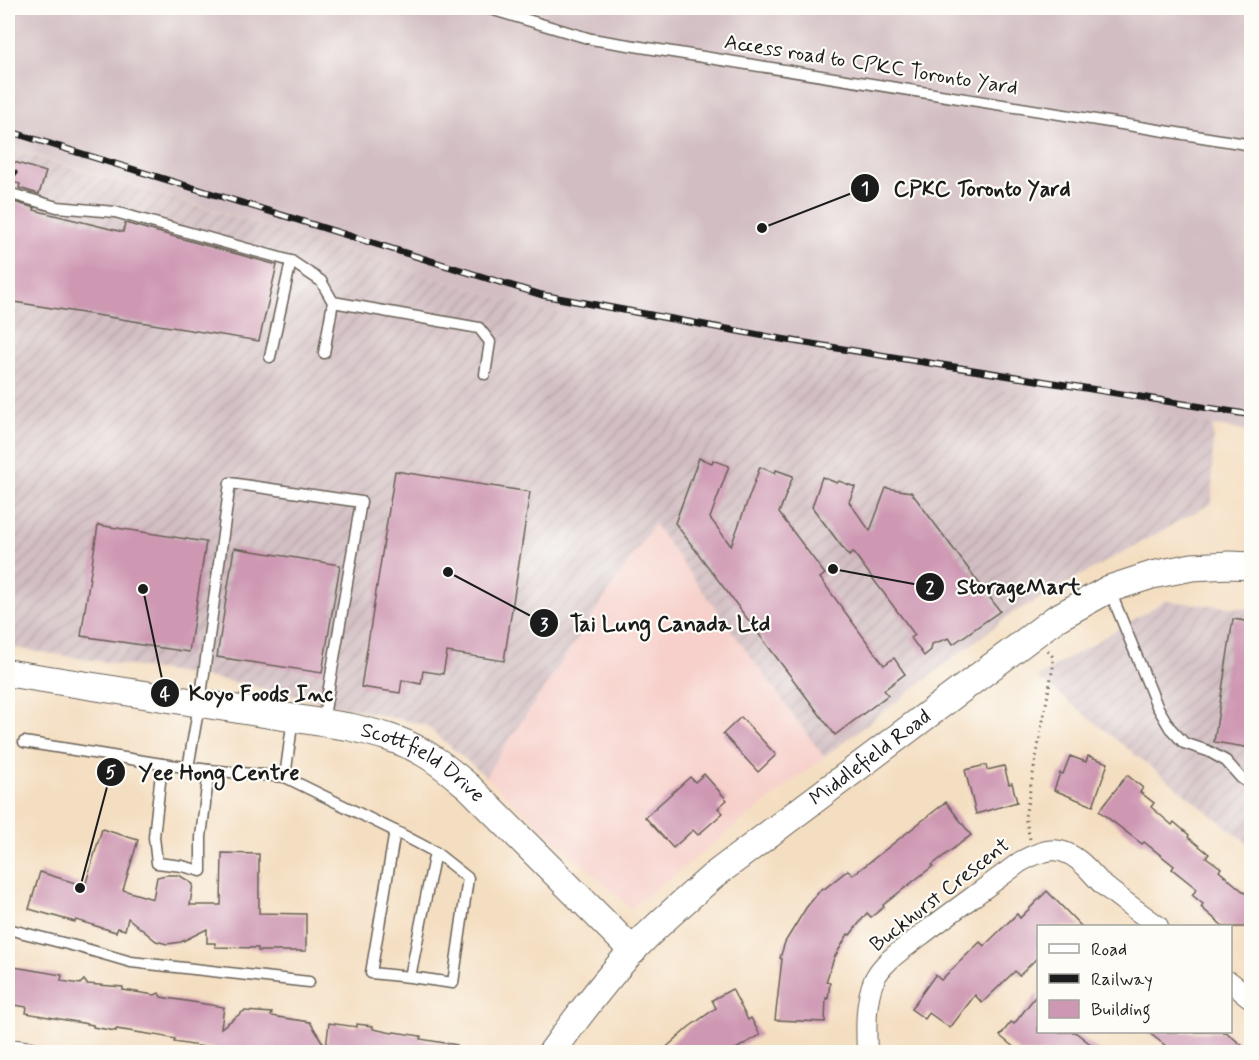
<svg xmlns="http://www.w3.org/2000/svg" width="1259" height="1060" font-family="Mynerve,sans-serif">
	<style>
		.built { fill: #f7d0cb }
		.industrial { fill: url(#industrial-furrows) }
		.railway { fill: #d2bec2 }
		.building { fill: #ce97b2 }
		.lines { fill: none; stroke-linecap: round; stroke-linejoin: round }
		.lane-casing { stroke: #686056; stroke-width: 13 }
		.street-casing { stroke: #686056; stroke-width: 22 }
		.secondary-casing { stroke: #686056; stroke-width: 29 }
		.path { stroke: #686056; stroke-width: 3; stroke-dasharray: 1.5 4.5; stroke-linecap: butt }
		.lane { stroke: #fff; stroke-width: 10 }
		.street { stroke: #fff; stroke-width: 20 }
		.secondary { stroke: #fff; stroke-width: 27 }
		.rail-casing { stroke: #1c1c1c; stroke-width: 7 }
		.rail { stroke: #fdfcf7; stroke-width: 4.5; stroke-dasharray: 14; stroke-linecap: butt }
		.labels { text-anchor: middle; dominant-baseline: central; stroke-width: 4.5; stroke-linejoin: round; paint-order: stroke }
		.street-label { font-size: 21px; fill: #1c1c1c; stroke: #fdfcf7 }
		.leader { fill: none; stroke: #1c1c1c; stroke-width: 2 }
		.callout-dot { fill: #1c1c1c; stroke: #fdfcf7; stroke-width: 2 }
		.mark-label { font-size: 18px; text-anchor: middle; font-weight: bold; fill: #fff }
		.callout-label { font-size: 22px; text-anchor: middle; font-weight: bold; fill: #1c1c1c; stroke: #fdfcf7; stroke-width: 4.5; stroke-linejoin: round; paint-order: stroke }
	</style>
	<defs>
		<pattern id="industrial-furrows" width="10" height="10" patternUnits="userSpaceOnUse" patternTransform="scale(1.5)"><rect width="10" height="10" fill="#d2bec2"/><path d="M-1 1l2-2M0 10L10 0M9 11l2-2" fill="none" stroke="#b4a3a6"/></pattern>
	</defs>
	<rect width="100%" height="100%" fill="#fdfcf7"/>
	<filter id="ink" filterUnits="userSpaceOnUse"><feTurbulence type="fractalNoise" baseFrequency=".0167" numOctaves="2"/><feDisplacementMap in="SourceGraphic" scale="12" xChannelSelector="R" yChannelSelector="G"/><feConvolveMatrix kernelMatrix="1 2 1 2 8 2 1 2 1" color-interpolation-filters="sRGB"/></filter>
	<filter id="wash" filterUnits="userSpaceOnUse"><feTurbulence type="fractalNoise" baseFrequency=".008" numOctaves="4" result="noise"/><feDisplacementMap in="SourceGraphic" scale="24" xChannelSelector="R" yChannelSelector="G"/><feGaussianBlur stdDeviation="1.35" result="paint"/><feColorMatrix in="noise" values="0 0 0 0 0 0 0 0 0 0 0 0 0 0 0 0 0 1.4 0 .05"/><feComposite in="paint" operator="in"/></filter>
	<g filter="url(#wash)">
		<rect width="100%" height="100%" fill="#f4dec1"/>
		<path class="built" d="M 654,524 L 824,757 L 631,908 L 485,776 Z"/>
		<g class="industrial">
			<path d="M 8,148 L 539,310 L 1213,425 L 1212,503 L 1011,614 L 824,757 L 654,524 L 485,776 L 425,725 L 235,682 L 8,647 Z"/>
			<path d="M 1165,601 L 1251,609 L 1251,846 L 1037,677 Z"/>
		</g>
		<path class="railway" d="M 8,8 L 1251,8 L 1251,432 L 539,310 L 8,147 Z"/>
		<g id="blocks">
			<g class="building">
				<path d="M 8,160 L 46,172 L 39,194 L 19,188 L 20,184 L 8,181 Z"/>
				<path d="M 14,202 L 35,208 L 34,210 L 123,232 L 125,223 L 277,265 L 259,341 L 8,301 L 8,221 Z"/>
				<path d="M 699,458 L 712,463 L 713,460 L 729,466 L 710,518 L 731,546 L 760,467 L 775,473 L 776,470 L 793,476 L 779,513 L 825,574 L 820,578 L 884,665 L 894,658 L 905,674 L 884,690 L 888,695 L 835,735 L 675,523 Z"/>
				<path d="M 395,471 L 530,492 L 504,661 L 447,652 L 443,674 L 423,671 L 421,684 L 402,680 L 400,693 L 361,687 Z"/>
				<path d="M 822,477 L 837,483 L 839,481 L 855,487 L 849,502 L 870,531 L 886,488 L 911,492 L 1000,611 L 953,644 L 949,638 L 932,644 L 931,650 L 924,656 L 911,638 L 915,635 L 853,552 L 849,556 L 812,507 Z"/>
				<path d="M 98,525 L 206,542 L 189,652 L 81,636 Z"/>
				<path d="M 234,548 L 340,565 L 322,673 L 217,657 Z"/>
				<path d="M 1233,619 L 1251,622 L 1251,748 L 1214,742 Z"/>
				<path d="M 741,717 L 776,755 L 758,772 L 723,734 Z"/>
				<path d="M 1070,756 L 1086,762 L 1088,756 L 1108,763 L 1093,806 L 1054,790 L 1060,773 L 1063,774 Z"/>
				<path d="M 986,765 L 987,770 L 1004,766 L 1009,784 L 1012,783 L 1017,802 L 976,814 L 965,770 Z"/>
				<path d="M 704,774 L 727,800 L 718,808 L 723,813 L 698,835 L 693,830 L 673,848 L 645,817 L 690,777 L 695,782 Z"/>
				<path d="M 1127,775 L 1143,788 L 1140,792 L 1154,803 L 1151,807 L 1172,825 L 1174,822 L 1189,835 L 1188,837 L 1209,854 L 1206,857 L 1221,868 L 1219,871 L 1251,898 L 1251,927 L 1224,927 L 1201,907 L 1203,904 L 1192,895 L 1197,889 L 1172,869 L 1174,866 L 1144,842 L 1142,844 L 1099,811 Z"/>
				<path d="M 946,802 L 971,835 L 932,865 L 933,866 L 883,905 L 884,907 L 871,917 L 867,913 L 850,935 L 848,934 L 834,958 L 826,982 L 830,983 L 828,999 L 826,998 L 825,1022 L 775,1020 L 782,959 L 780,958 L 785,942 L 806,908 L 822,888 L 824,889 L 848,870 L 853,875 Z"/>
				<path d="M 102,829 L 138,840 L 123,890 L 153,899 L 157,877 L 166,875 L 179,875 L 193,884 L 190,905 L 221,905 L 222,853 L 259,854 L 259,913 L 306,914 L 306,951 L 258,951 L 258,948 L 215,947 L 215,943 L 207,943 L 207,929 L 181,942 L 167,944 L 156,941 L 128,918 L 125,930 L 118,928 L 116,932 L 76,920 L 75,922 L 29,909 L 40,872 L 85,886 Z"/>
				<path d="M 1047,891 L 1082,927 L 1038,927 L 1038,957 L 1019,976 L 1015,971 L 982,1003 L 975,995 L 950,1028 L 929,1013 L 925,1019 L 911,1009 L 935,975 L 941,980 L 980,942 L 984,946 L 1017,914 L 1020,918 Z"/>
				<path d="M 8,966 L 62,975 L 61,981 L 80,984 L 84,980 L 87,984 L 123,987 L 123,990 L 155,995 L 159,993 L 161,997 L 224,1007 L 221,1028 L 244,1011 L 272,1013 L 271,1016 L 310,1022 L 326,1048 L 329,1023 L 357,1027 L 357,1024 L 373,1026 L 373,1029 L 392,1033 L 394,1032 L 421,1036 L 420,1039 L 457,1045 L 457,1053 L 241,1053 L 174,1042 L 175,1039 L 161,1036 L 116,1029 L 116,1031 L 93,1027 L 93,1025 L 26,1013 L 27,1007 L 8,1004 Z"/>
				<path d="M 732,989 L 748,1020 L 751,1018 L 760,1035 L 729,1053 L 660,1053 L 689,1027 L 716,1008 L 712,1000 Z"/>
				<path d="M 1038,993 L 1038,1032 L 1075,1032 L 1102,1053 L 1021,1053 L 1000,1036 L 1011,1022 L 1014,1024 Z"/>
				<path d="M 1148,1032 L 1226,1032 L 1251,1053 L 1175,1053 Z"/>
			</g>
		</g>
	</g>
	<g filter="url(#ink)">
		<use href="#blocks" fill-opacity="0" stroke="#686056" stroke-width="1.5"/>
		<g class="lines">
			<defs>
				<g id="lane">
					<path d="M 487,8 L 591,39 L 1252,145"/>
					<path d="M 8,193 L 57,207 L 115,212 L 291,261 L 321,281 L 333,302 L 324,353"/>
					<path d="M 333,302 L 479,328 L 490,342 L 485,374"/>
					<path d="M 270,357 L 291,261"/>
					<path d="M 1110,591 L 1157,706 L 1170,728 L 1184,743 L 1208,751 L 1226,761 L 1241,778 L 1252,785"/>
					<path d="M 24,742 L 162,764 L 209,770 L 285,777 L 293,718"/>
					<path d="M 162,764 L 154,837 L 157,863 L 182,866 L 201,871 L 201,837 L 209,770"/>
					<path d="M 188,768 L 202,688 L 230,483 L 361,502 L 323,722"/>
					<path d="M 285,777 L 395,831 L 371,973 L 410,977 L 435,852 L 468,878 L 453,983 L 410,977"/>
					<path d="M 395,831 L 435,852"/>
					<path d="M 8,929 L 79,947 L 131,962 L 309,982"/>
				</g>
				<g id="street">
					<path d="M 1230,982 L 1252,999"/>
					<path d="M 8,1049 L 32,1052"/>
					<path d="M 867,1052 C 866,1030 865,1001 874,980 C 883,961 905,948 920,936 C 953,911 987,887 1020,862 C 1047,847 1063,844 1086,867 C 1092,873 1097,879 1102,884 C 1120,899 1139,912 1158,926"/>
				</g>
				<g id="secondary">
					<path id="s1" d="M 8,673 L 350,727 C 375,733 400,739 422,752 C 439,761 453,774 468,786 L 633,951"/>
					<path id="s2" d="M 552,1052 C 577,1017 603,983 632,951 C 657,924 686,900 713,876 L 1055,619 L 1109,589 L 1152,575 L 1192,567 L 1230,565 L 1252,566"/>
				</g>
			</defs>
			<use href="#lane" class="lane-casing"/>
			<use href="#street" class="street-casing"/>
			<use href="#secondary" class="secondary-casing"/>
			<path class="path" d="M 1030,839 L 1025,817 L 1053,667 L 1053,657 L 1048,650"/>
			<use href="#lane" class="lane"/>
			<use href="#street" class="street"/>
			<use href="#secondary" class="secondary"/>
			<defs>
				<g id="rail">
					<path d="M 8,131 L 542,295 L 781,339 L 1252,415"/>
					<path d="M 8,171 L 14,173"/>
				</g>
			</defs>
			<use href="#rail" class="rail-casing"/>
			<use href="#rail" class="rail"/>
		</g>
	</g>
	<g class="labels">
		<g class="street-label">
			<text transform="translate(871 65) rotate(9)">Access road to CPKC Toronto Yard</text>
			<text stroke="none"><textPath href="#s2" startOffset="436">Middlefield Road</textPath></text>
			<text stroke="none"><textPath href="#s1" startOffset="428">Scottfield Drive</textPath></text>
			<text transform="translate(940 895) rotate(-38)">Buckhurst Crescent</text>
		</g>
	</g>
	<path class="leader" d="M762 228L865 188M833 569L930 587M448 572L544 623M143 589L165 693M80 888L111 772"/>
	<g class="callout-dot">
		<circle cx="762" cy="228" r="6"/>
		<circle cx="833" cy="569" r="6"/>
		<circle cx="448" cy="572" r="6"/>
		<circle cx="143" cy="589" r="6"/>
		<circle cx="80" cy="888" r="6"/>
		<circle cx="865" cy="188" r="15"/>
		<circle cx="930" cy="587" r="15"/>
		<circle cx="544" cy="623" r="15"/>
		<circle cx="165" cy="693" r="15"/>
		<circle cx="111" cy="772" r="15"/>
	</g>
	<g class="mark-label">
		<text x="865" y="194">1</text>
		<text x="930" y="593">2</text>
		<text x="544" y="630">3</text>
		<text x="165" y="700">4</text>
		<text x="111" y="778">5</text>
	</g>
	<g class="callout-label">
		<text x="982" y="196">CPKC Toronto Yard</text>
		<text x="1019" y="594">StorageMart</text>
		<text x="670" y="631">Tai Lung Canada Ltd</text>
		<text x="261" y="701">Koyo Foods Inc</text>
		<text x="219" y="780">Yee Hong Centre</text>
	</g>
	<rect width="1259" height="1060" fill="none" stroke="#fdfcf7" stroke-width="30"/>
	<rect x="1037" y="925" width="195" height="108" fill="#fdfcf7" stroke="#a3a29f" stroke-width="1.5"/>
	<rect x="1049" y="944" width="30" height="9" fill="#ffffff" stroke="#a3a29f" stroke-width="1.5"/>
	<text x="1091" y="955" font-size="18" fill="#1c1c1c">Road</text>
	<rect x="1049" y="974" width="30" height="9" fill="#1c1c1c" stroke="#a3a29f" stroke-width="1.5"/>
	<text x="1091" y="985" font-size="18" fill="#1c1c1c">Railway</text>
	<rect x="1049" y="1000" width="30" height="18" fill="#ce97b2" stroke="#a3a29f" stroke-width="1.5"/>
	<text x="1091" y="1015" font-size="18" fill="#1c1c1c">Building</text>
</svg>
